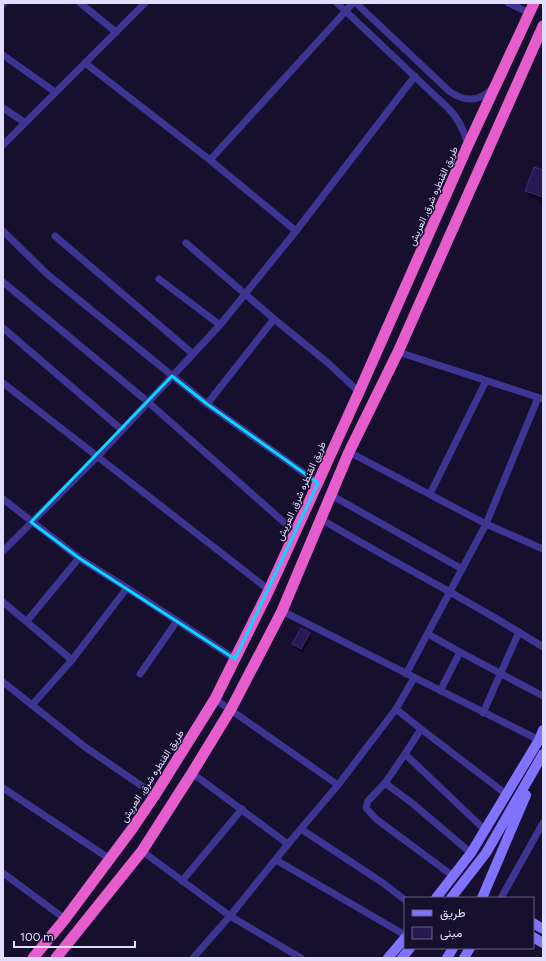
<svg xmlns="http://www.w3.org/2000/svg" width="546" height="961" font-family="Figtree,Vazirmatn,sans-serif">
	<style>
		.shadow { fill: #0007 }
		.building { fill: #281951; stroke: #3f2880 }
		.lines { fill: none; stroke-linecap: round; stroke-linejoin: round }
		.minor { stroke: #3e3592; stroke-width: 7 }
		.secondary { stroke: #7f73ff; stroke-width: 10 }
		.trunk { stroke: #e65dce; stroke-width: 11 }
		.marked { fill: none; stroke: #08d7ff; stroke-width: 3; stroke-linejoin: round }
		.labels { text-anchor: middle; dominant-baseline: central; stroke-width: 3; stroke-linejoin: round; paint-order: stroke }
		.street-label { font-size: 10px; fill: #e2dcff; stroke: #160f2e }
	</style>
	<rect width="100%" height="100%" fill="#160f2e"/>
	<g class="shadow">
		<path d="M 543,171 L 543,202 L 530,197 L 526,191 Z"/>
		<path d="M 309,634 L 312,638 L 303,652 L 295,648 L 293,644 Z"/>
	</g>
	<g class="building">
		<path d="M 534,167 L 543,170 L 543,197 L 525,191 Z"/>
		<path d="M 301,628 L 310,633 L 301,649 L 292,644 Z"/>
	</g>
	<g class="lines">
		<g class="minor">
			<path d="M 80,3 L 116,32"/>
			<path d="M 337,3 L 448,108 C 459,119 464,130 468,145"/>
			<path d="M 356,3 L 449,91 C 464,102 479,102 492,89"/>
			<path d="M 508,3 L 530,13"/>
			<path d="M 3,4 L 4,3"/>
			<path d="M 3,55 L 55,92"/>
			<path d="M 85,63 L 210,160 L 296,231"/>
			<path d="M 3,108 L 24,122"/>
			<path d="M 3,145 L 145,3"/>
			<path d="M 210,160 L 353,3"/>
			<path d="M 3,231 L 47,274 L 207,404 L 318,483"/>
			<path d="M 55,236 L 193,354"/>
			<path d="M 186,243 L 274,319 L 328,363 L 359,392"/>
			<path d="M 159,279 L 220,325"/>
			<path d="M 3,282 L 148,402 L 295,532"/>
			<path d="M 3,328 L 122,430"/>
			<path d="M 398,352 L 543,399"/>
			<path d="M 3,383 L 269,590"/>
			<path d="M 207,404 L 274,319"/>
			<path d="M 349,452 L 486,524 L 543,549"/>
			<path d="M 430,494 L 486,381"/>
			<path d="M 331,495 L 462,569"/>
			<path d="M 3,499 L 79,558 L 127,588 L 235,659"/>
			<path d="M 321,519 C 394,563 471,601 543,647"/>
			<path d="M 3,551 L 98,456 L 220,325 L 296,231 L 415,76"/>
			<path d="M 3,602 L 72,660 L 127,588"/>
			<path d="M 282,611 L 539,740"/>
			<path d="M 27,621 L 79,558"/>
			<path d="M 428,634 L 460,652"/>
			<path d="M 140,674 L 177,621"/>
			<path d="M 406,674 L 486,524 L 538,398"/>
			<path d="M 3,682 L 85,747 L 155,795"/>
			<path d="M 440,691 L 460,652 L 543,696"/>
			<path d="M 215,699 L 338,785"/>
			<path d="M 32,705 L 72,660"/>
			<path d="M 396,709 L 421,729 L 405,754 L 485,830"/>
			<path d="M 483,713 L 519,632"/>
			<path d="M 421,729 L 506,794"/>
			<path d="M 405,754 L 385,783 L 368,801 L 366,808 L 376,819 L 453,876"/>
			<path d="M 192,773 L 288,844"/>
			<path d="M 385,783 L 412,803 L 471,853"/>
			<path d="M 3,788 L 110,859"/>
			<path d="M 301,829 L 383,883 L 405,900"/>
			<path d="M 142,851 L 230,916 L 301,958"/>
			<path d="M 276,860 L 405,935"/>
			<path d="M 3,873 L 65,919"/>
			<path d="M 182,881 L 242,809"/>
			<path d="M 501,898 L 543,823"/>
			<path d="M 193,958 L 230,916 L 288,844 L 338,785 L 396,709 L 414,678"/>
		</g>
		<g class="secondary">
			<path d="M 436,898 L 471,853 L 539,740 L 543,730"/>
			<path d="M 451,898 L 486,853 L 543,754"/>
			<path d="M 482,898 L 526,795"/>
			<path d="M 533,923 L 543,929"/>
			<path d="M 533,937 L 543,943"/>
			<path d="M 388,958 L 405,938"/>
			<path d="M 402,958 L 410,948"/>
			<path d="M 447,958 L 453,948"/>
			<path d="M 464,958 L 470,948"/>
		</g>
		<g class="trunk">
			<path d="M 33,958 L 65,919 L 132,829 L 155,795 L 215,699 L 269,590 L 359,392 L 468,145 L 534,3"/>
			<path d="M 56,958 L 142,851 L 192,773 L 231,709 L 282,611 L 349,452 L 398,352 L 543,26"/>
		</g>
	</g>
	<path class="marked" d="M 172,376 L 207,404 L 318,483 L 235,659 L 79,558 L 31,522 Z"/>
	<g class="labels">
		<g class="street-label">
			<text transform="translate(433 196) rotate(-66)">طريق القنطره شرق, العريش</text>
			<text transform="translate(301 491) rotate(-66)">طريق القنطره شرق, العريش</text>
			<text transform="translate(152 776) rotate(-57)">طريق القنطره شرق, العريش</text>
		</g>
	</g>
	<rect width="546" height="961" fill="none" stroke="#e2dcff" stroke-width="8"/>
	<rect x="404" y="897" width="130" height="52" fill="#160f2e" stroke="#686182"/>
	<rect x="412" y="910" width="20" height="6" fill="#7f73ff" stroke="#686182"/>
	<text x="440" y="917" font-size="12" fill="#e2dcff">طريق</text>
	<rect x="412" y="927" width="20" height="12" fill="#281951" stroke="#686182"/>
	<text x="440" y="937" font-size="12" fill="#e2dcff">مبنى</text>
	<path d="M14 941v6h121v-6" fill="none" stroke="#e2dcff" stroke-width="2"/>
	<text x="20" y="941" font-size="12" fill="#e2dcff" stroke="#160f2e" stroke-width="3" paint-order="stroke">100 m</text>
</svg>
